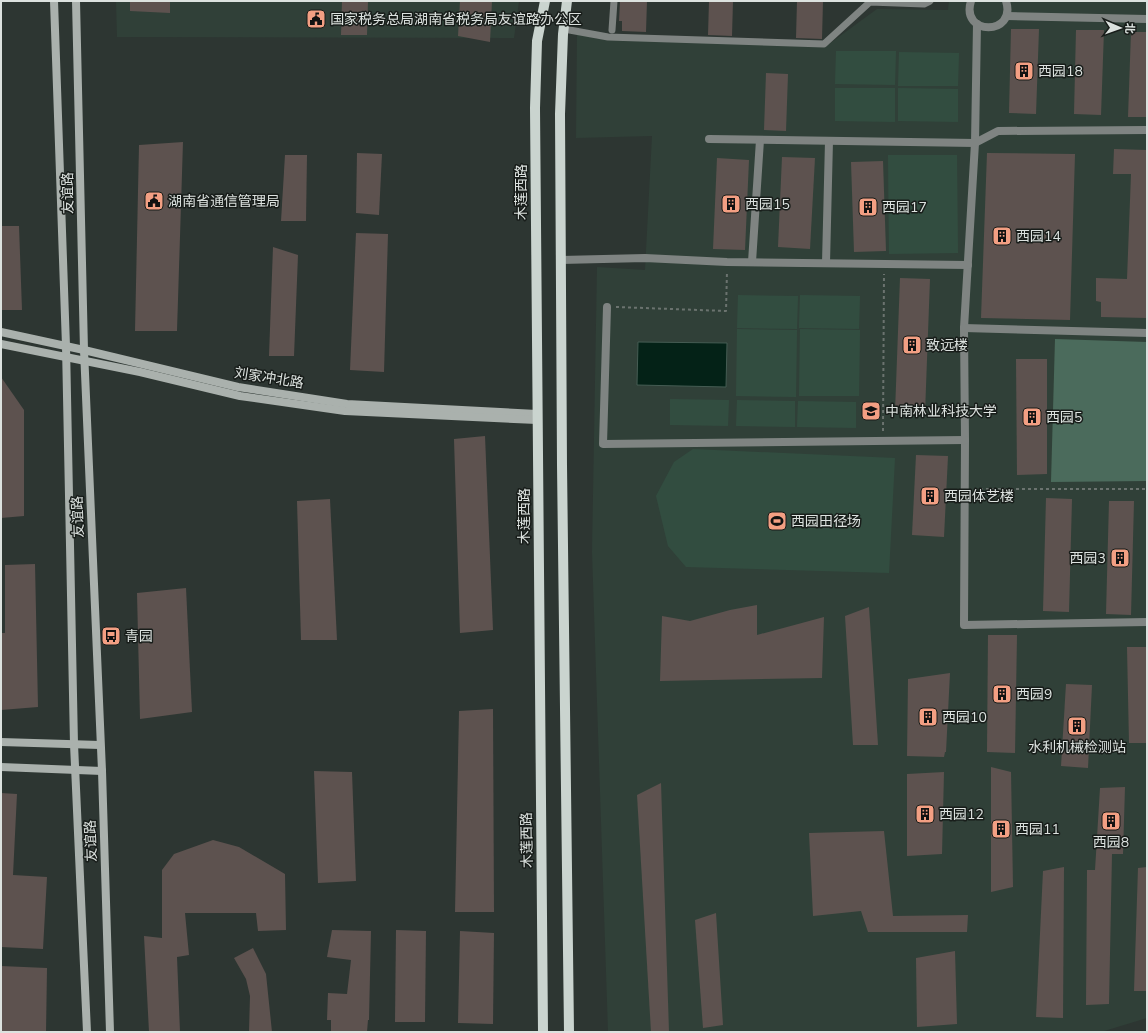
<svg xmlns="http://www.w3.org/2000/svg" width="1148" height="1033" font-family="'Nunito Sans','Noto Sans SC',sans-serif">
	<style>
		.built { fill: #304038 }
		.green { fill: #324d40 }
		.forest { fill: #4b6b5c }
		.water { fill: #042217; stroke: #455c53 }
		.building { fill: #5d524f }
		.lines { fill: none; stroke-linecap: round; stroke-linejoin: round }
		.path { stroke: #6b736f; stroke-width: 2; stroke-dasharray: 3 3; stroke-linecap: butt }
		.lane { stroke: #7f8482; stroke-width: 7 }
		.street { stroke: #7f8482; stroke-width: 8 }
		.secondary { stroke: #aab1ad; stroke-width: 8 }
		.primary { stroke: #cad4cf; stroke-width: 10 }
		.labels { text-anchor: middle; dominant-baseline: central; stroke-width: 3; stroke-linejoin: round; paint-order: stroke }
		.poi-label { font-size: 14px; fill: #dce2df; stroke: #181d1a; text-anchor: start }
		.street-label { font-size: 14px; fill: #dce2df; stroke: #181d1a }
	</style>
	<rect width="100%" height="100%" fill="#2d3632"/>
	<g class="built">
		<path d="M 116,1 L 519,1 L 514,38 L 117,37 Z"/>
		<path d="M 949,1 L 1147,1 L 1147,1018 L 1101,1032 L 608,1032 L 592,552 L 597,267 L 645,270 L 652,136 L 576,138 L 577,33 L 597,39 L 825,47 L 877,9 L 948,10 Z"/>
	</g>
	<g class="green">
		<path d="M 836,51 L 896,51 L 895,85 L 835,84 Z"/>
		<path d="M 899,52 L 959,53 L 958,86 L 898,86 Z"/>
		<path d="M 835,88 L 895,88 L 895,122 L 835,121 Z"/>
		<path d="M 898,88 L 958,89 L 958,122 L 898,121 Z"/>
		<path d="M 888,155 L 957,155 L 958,253 L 889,254 Z"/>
		<path d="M 738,295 L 798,296 L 797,329 L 737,328 Z"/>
		<path d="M 800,295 L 860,296 L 859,329 L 799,328 Z"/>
		<path d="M 737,329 L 797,330 L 796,397 L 736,396 Z"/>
		<path d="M 800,329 L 860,330 L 859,396 L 799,396 Z"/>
		<path d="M 670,399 L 729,400 L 728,426 L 670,425 Z"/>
		<path d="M 737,400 L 795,401 L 795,427 L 736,426 Z"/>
		<path d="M 798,401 L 856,402 L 856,428 L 797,427 Z"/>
		<path d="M 693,449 L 895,458 L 889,573 L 686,567 L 668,546 L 656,496 L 674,462 Z"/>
	</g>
	<path class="forest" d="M 1055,339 L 1147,342 L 1147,481 L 1051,482 Z"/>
	<path class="water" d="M 638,342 L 727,343 L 726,387 L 637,385 Z"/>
	<g class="building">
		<path d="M 130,1 L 170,1 L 170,13 L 130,11 Z"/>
		<path d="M 342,1 L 368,1 L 367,35 L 341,35 Z"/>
		<path d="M 460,1 L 492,1 L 490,42 L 458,36 Z"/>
		<path d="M 620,1 L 647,1 L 646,32 L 622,31 L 622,21 L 619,21 Z"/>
		<path d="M 709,1 L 733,1 L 732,36 L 708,35 Z"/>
		<path d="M 797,1 L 823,1 L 822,39 L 796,38 Z"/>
		<path d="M 1011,29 L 1039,29 L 1036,114 L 1009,113 Z"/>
		<path d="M 1076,30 L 1104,30 L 1101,115 L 1074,114 Z"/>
		<path d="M 1131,32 L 1147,32 L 1147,117 L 1128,117 Z"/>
		<path d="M 766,73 L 788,74 L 786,131 L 764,130 Z"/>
		<path d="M 183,142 L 177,331 L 135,331 L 139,145 Z"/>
		<path d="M 1114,149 L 1147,150 L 1147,318 L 1101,317 L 1101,302 L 1096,301 L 1096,278 L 1127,279 L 1131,174 L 1113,174 Z"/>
		<path d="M 357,153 L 382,154 L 379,215 L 356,213 Z"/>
		<path d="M 987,153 L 1075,154 L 1070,320 L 981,318 Z"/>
		<path d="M 285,155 L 307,155 L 306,221 L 281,221 Z"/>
		<path d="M 782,157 L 815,158 L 810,249 L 778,247 Z"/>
		<path d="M 717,158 L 749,160 L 745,250 L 713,249 Z"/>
		<path d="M 883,161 L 886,251 L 854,252 L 851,162 Z"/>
		<path d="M 1,226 L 19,226 L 22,310 L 1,310 Z"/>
		<path d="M 356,233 L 388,234 L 384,372 L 350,370 Z"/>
		<path d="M 273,247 L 298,255 L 294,356 L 269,356 Z"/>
		<path d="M 900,278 L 930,279 L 925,413 L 895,412 Z"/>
		<path d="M 1016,359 L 1047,359 L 1047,474 L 1017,475 Z"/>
		<path d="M 1,377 L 24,410 L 24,516 L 1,518 Z"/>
		<path d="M 485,436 L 493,630 L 460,633 L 454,439 Z"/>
		<path d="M 916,455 L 948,456 L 944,537 L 912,535 Z"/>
		<path d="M 1046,498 L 1072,499 L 1069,612 L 1043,611 Z"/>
		<path d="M 330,499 L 337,640 L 301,640 L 297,501 Z"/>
		<path d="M 1109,501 L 1134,501 L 1131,615 L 1106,614 Z"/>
		<path d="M 35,564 L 38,707 L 1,710 L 1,633 L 5,633 L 5,565 Z"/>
		<path d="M 186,588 L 192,712 L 140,719 L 137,593 Z"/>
		<path d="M 757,605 L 757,635 L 824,617 L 822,678 L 660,681 L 662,616 L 690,621 L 730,610 Z"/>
		<path d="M 869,607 L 878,745 L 853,745 L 845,616 Z"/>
		<path d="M 988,635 L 1017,635 L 1015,753 L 987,752 Z"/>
		<path d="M 1127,647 L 1147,647 L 1147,743 L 1129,743 Z"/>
		<path d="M 950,673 L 946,752 L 945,752 L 944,757 L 907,756 L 908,679 Z"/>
		<path d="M 1066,684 L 1092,685 L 1088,768 L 1061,766 Z"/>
		<path d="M 493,709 L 494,912 L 455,912 L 459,711 Z"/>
		<path d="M 991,767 L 1011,772 L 1013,887 L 991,892 Z"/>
		<path d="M 314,771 L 352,772 L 356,881 L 318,883 Z"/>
		<path d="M 944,772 L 942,854 L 907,856 L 907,774 Z"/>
		<path d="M 661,783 L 669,1032 L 651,1032 L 637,795 Z"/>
		<path d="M 1125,787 L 1123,854 L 1112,854 L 1109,1004 L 1086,1005 L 1087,870 L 1095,870 L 1100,788 Z"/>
		<path d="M 1,793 L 17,794 L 13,875 L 47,877 L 43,949 L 1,947 Z"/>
		<path d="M 884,831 L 893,916 L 968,915 L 967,932 L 868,932 L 861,911 L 813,916 L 809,833 Z"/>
		<path d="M 213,840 L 239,847 L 285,874 L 286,930 L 258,931 L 256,913 L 185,913 L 189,955 L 177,957 L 180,1032 L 149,1032 L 144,936 L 162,938 L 162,870 L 174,854 Z"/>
		<path d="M 1064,867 L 1063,1018 L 1036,1017 L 1043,871 Z"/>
		<path d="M 1147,867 L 1147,991 L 1134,991 L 1138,868 Z"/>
		<path d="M 716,913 L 723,1025 L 703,1028 L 695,920 Z"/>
		<path d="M 332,930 L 371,931 L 369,1020 L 368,1020 L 367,1032 L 331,1032 L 331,1020 L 327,1020 L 328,993 L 347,994 L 351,960 L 327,957 Z"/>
		<path d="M 396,930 L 426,931 L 425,1022 L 395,1022 Z"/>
		<path d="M 460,931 L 494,933 L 493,1024 L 458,1023 Z"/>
		<path d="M 253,948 L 266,974 L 272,1032 L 249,1032 L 250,996 L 246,979 L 234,958 Z"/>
		<path d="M 955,951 L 957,1024 L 917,1027 L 916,958 Z"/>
		<path d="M 1,966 L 47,968 L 46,1032 L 1,1032 Z"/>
	</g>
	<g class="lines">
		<g class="path">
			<path d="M 616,307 L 726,311 L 727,271"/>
			<path d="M 883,431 L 884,274"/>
			<path d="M 974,489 L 1147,489"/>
		</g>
		<g class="lane">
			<path d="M 564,29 L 608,37 L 824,44 L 870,2 L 924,4 L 930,1"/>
			<path d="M 612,30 L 614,1"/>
		</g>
		<g class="street">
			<path d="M 971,1 C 960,36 1017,36 1006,1"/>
			<path d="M 1007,16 L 1147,19"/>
			<path d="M 977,24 L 975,143 L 964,328 L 965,440 L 964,625 L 1147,622"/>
			<path d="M 709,139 L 975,143 L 998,131 L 1147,130"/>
			<path d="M 561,260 L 645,258 L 727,262 L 968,265"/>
			<path d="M 752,262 L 760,140"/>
			<path d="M 826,263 L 829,141"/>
			<path d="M 607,307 L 603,444 L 965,440"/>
			<path d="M 964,328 L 1147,333"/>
		</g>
		<g class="secondary">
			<path d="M 54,1 L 66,346 L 74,744 L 87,1032"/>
			<path d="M 76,1 L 84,350 L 102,771 L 110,1032"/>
			<path d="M 1,332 L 84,350 L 238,387 L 347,404 L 537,414"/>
			<path d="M 1,344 L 140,372 L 240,396 L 345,411 L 537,420"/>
			<path d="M 1,742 L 100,745"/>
			<path d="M 1,767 L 102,771"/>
		</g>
		<g class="primary">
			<path d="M 567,1 L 563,34 L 560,114 L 562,465 L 569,1032"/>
			<path d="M 543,1032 L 535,108 L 537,41 L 545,1"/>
		</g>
	</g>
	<defs>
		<symbol id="civic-square" viewBox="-11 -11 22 22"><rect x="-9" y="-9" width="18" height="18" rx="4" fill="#f39f83" stroke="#181d1a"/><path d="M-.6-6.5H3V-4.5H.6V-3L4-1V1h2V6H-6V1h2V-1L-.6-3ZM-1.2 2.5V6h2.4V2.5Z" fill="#111"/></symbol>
		<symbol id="building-square" viewBox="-11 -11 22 22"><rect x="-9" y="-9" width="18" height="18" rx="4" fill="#f39f83" stroke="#181d1a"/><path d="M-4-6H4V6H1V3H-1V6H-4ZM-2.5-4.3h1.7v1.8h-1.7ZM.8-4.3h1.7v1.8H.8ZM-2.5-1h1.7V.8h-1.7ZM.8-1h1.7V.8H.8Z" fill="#111"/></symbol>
		<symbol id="university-square" viewBox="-11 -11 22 22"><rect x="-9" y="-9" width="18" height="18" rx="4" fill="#f39f83" stroke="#181d1a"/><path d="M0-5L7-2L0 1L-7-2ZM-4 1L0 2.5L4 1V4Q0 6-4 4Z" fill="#111"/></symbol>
		<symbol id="stadium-square" viewBox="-11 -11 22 22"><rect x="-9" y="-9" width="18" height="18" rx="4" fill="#f39f83" stroke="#181d1a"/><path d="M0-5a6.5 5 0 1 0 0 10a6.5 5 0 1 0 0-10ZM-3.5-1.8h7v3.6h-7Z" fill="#111"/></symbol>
		<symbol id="bus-square" viewBox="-11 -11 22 22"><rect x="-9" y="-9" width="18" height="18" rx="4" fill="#f39f83" stroke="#181d1a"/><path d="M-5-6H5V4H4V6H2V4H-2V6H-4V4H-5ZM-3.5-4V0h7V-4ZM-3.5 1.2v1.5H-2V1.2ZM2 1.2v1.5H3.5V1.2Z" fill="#111"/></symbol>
	</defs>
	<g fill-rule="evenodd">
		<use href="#civic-square" x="305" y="8" width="22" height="22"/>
		<use href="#building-square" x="1013" y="60" width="22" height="22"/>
		<use href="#civic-square" x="143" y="190" width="22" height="22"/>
		<use href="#building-square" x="720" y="193" width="22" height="22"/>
		<use href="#building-square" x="857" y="196" width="22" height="22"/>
		<use href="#building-square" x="991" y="225" width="22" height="22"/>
		<use href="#building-square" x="901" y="334" width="22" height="22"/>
		<use href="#university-square" x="860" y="400" width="22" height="22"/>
		<use href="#building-square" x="1021" y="406" width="22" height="22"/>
		<use href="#building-square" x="919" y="485" width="22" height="22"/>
		<use href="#stadium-square" x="766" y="510" width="22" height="22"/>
		<use href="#building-square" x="1109" y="547" width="22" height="22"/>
		<use href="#bus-square" x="100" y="625" width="22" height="22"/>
		<use href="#building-square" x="991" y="683" width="22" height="22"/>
		<use href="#building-square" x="917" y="706" width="22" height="22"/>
		<use href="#building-square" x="1066" y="715" width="22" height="22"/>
		<use href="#building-square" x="914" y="803" width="22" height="22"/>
		<use href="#building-square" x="1100" y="810" width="22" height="22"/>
		<use href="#building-square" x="990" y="818" width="22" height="22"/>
	</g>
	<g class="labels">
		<g class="poi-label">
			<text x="330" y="19">国家税务总局湖南省税务局友谊路办公区</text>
			<text x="1038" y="71">西园18</text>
			<text x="168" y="201">湖南省通信管理局</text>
			<text x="745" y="204">西园15</text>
			<text x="882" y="207">西园17</text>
			<text x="1016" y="236">西园14</text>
			<text x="926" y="345">致远楼</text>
			<text x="885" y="411">中南林业科技大学</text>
			<text x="1046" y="417">西园5</text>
			<text x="944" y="496">西园体艺楼</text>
			<text x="791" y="521">西园田径场</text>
			<text x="1106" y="558" text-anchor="end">西园3</text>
			<text x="125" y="636">青园</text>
			<text x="1016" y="694">西园9</text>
			<text x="942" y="717">西园10</text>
			<text x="1077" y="747" text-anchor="middle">水利机械检测站</text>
			<text x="939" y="814">西园12</text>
			<text x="1015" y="829">西园11</text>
			<text x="1111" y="842" text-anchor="middle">西园8</text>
		</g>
		<g class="street-label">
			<text transform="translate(521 192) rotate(-90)">木莲西路</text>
			<text transform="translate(68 193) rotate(-91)">友谊路</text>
			<text transform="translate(269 378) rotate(9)">刘家冲北路</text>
			<text transform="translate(524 516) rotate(-90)">木莲西路</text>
			<text transform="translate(78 517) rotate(-92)">友谊路</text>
			<text transform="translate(527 840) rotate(-91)">木莲西路</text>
			<text transform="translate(91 841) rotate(-92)">友谊路</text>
		</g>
	</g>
	<rect width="1148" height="1033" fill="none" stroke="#dce2df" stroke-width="4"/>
	<g transform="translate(1120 28) rotate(92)" stroke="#181d1a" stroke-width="3" paint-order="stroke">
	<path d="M0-3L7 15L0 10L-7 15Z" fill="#dce2df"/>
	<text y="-6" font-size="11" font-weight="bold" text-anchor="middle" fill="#dce2df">北</text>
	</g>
</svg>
